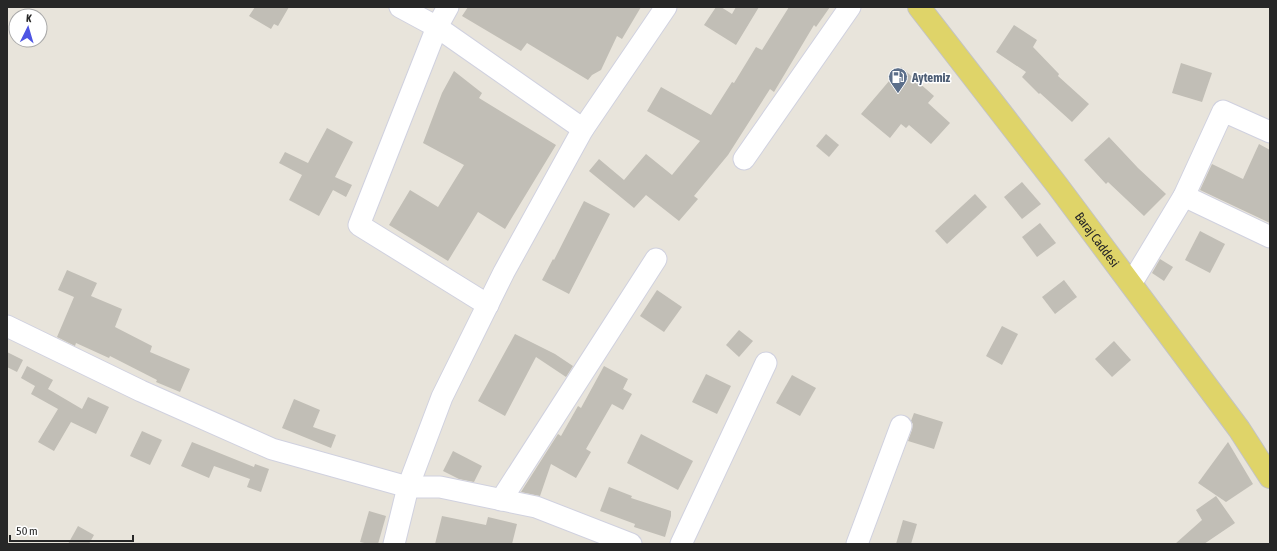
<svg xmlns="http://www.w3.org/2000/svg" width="1277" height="551" font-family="'Asap Condensed',sans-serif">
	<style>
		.building { fill: #c1beb6 }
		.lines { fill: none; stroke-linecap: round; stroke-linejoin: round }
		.minor-casing { stroke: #d0d1df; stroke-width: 23 }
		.major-casing { stroke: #c3c3c3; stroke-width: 24 }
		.minor { stroke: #fff; stroke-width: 21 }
		.major { stroke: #dfd469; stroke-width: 22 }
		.labels { text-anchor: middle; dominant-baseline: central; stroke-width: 3; stroke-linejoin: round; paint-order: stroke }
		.service-label { font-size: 13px; font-weight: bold; fill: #4e5e75; stroke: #fff; text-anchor: start }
		.street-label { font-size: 13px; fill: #272727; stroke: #fff }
	</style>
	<rect width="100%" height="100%" fill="#e8e4db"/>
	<g class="building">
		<path d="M 255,7 L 289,7 L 278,26 L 274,24 L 271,29 L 249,16 Z"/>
		<path d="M 468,7 L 641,7 L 622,39 L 617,36 L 601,70 L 592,75 L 588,80 L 527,43 L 521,51 L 462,16 Z"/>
		<path d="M 716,7 L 721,7 L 732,14 L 736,7 L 759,7 L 736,45 L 704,25 Z"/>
		<path d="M 789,7 L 830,7 L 816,27 L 814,25 L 774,92 L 770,89 L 728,155 L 694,196 L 698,199 L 679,221 L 646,195 L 634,208 L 589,171 L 599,159 L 624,180 L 646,154 L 672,175 L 700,141 L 647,111 L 661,87 L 711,115 L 732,82 L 734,83 L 756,47 L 762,50 Z"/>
		<path d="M 1014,25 L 1037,40 L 1033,47 L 1059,74 L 1058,76 L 1089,104 L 1072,122 L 1040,93 L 1039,94 L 1022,77 L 1026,72 L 996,52 Z"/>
		<path d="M 1181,63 L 1212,73 L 1202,102 L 1172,93 Z"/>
		<path d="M 901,67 L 934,96 L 928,103 L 950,123 L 931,144 L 909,125 L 906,128 L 901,124 L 890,138 L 861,114 Z"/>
		<path d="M 454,71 L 482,93 L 479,98 L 556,145 L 505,229 L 478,212 L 448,261 L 389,225 L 410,190 L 438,207 L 464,165 L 423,143 L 442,93 Z"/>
		<path d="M 327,128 L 353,142 L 335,177 L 352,185 L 346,197 L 333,190 L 319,216 L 289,200 L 302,175 L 279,163 L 285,152 L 308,163 Z"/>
		<path d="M 826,134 L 839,145 L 829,157 L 816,146 Z"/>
		<path d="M 1109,137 L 1138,168 L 1166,194 L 1144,216 L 1108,182 L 1106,184 L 1084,160 Z"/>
		<path d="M 1259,144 L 1270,150 L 1270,223 L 1200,190 L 1212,164 L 1243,179 Z"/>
		<path d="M 1022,182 L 1041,204 L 1022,219 L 1004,197 Z"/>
		<path d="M 975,194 L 987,207 L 947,244 L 935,231 Z"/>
		<path d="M 584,201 L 610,214 L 569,294 L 542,280 L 553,259 L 554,260 Z"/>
		<path d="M 1040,223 L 1056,243 L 1037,257 L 1022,237 Z"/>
		<path d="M 1200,231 L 1225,244 L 1210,273 L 1185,260 Z"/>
		<path d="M 1160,259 L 1173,267 L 1164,281 L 1152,273 Z"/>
		<path d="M 67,270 L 97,283 L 91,296 L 122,309 L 115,327 L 152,346 L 150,352 L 190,369 L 180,392 L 156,382 L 157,380 L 110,356 L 109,358 L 76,343 L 75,346 L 57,337 L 74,297 L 58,290 Z"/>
		<path d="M 1064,280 L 1077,297 L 1055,314 L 1042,297 Z"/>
		<path d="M 657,290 L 682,307 L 664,332 L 640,316 Z"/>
		<path d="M 1002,326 L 1018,334 L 1002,365 L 986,356 Z"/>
		<path d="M 739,330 L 753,341 L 739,357 L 726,345 Z"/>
		<path d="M 515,334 L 555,354 L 573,366 L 566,377 L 536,357 L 505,416 L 478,401 Z"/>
		<path d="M 1114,341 L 1131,360 L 1112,377 L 1095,359 Z"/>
		<path d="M 7,352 L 23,360 L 17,372 L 7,367 Z"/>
		<path d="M 27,366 L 53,380 L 48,389 L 82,409 L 88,397 L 109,407 L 96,434 L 71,422 L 54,451 L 38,442 L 58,409 L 31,394 L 35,386 L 21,378 Z"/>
		<path d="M 604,366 L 628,379 L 623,389 L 632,394 L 623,410 L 612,404 L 586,449 L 591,452 L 576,478 L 551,464 L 540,496 L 521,492 L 558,434 L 561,436 L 578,406 L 581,408 Z"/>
		<path d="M 706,374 L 731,386 L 717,414 L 692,402 Z"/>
		<path d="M 792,375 L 816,388 L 800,416 L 776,403 Z"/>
		<path d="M 294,399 L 320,410 L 313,427 L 336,435 L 331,448 L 282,428 Z"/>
		<path d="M 914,413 L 943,422 L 934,449 L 908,441 L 912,430 L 913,424 L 911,421 Z"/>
		<path d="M 142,431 L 162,440 L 150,465 L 130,456 Z"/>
		<path d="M 641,434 L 693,461 L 678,490 L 627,463 Z"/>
		<path d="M 192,442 L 254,467 L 255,464 L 269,469 L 261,492 L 247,487 L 250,479 L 214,466 L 209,478 L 181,466 Z"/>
		<path d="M 1228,442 L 1253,484 L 1226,502 L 1198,483 Z"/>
		<path d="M 453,451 L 482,466 L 474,482 L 459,479 L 443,471 Z"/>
		<path d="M 609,487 L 632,496 L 631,498 L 671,511 L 671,516 L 665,537 L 634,527 L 635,524 L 600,511 Z"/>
		<path d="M 1216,496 L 1235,523 L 1204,544 L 1175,544 L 1202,520 L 1196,510 Z"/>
		<path d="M 369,511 L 386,516 L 378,544 L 369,544 L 360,542 Z"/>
		<path d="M 442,516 L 486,525 L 488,517 L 517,524 L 512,544 L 435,544 Z"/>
		<path d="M 903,520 L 917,524 L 911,544 L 896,544 Z"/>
		<path d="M 78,526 L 94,535 L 89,544 L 68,544 Z"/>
	</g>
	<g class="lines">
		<defs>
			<g id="minor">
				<path d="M 400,7 L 437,27 L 583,129"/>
				<path d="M 448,7 L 437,27 L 359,225 L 488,305"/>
				<path d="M 744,159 L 850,7"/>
				<path d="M 1184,196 L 1270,237"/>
				<path d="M 1131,284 L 1184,196 L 1223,111 L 1270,132"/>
				<path d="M 7,326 L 141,391 L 272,449 L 408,487 L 440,487 L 536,507 L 631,544"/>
				<path d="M 501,500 L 656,259"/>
				<path d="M 394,544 L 408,487 L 442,397 L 504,272 L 583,129 L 666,7"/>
				<path d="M 681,544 L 766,363"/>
				<path d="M 857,544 L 901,426"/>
			</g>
			<g id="major">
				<path id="s1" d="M 919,7 L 1057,185 L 1239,429 L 1270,477"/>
			</g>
		</defs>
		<use href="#minor" class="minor-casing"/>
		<use href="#major" class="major-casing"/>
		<use href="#minor" class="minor"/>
		<use href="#major" class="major"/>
	</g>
	<defs>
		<symbol id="fuel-pin" viewBox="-11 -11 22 30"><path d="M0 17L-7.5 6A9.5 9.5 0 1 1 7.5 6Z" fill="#5c6f8a" stroke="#fff"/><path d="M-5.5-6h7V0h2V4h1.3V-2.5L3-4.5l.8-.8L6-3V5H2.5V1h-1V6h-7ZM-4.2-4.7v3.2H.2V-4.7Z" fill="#fff"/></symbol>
	</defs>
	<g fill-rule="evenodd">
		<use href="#fuel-pin" x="887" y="66" width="22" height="30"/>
	</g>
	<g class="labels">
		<g class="service-label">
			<text x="912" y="77">Aytemiz</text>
		</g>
		<g class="street-label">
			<text stroke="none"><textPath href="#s1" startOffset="293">Baraj Caddesi</textPath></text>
		</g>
	</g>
	<rect width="1277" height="551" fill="none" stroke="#272727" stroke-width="16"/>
	<g transform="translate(28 28) rotate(5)"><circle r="19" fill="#ffffff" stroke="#a9a9a9"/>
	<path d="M0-3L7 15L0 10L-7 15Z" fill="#4d54e3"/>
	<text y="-6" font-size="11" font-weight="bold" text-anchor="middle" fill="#272727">K</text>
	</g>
	<path d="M10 535v6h123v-6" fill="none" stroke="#272727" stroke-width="2"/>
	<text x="16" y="535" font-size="12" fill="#272727" stroke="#ffffff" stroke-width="3" paint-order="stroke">50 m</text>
</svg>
